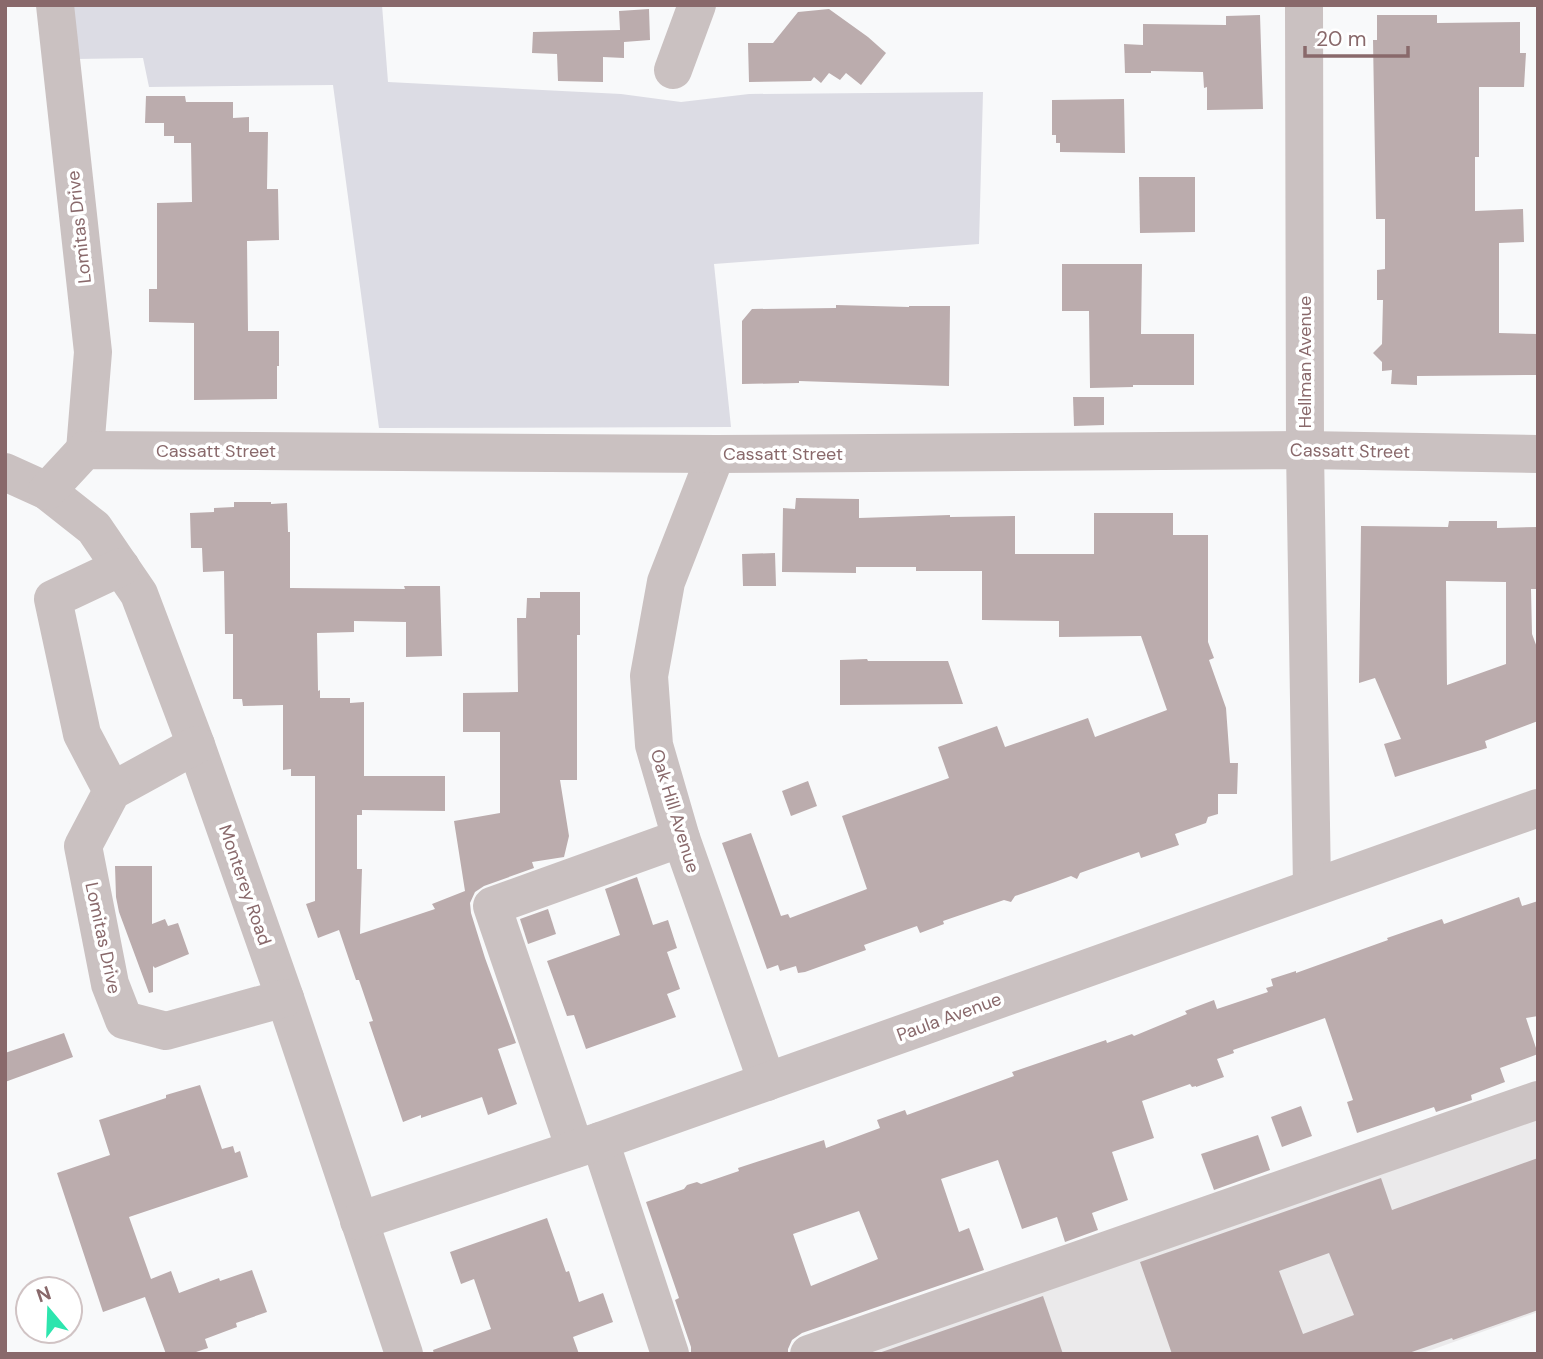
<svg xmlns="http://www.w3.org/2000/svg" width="1543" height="1359" font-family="'DM Sans',sans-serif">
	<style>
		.built { fill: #ebeaeb }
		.green { fill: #dcdce4 }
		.building { fill: #bbacad; fill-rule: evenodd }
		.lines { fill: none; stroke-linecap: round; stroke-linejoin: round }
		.minor { stroke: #cac1c1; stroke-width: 38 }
		.labels { text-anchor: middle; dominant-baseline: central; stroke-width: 7; stroke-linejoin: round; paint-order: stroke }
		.street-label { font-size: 18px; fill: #89696b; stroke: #fff }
	</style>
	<rect width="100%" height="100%" fill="#f8f9fa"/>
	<path class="built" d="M 1538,1113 L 1538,1312 L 1420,1354 L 855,1354 Z"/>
	<path class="green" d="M 67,5 L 382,5 L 388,82 L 621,94 L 681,102 L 749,94 L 983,92 L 979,244 L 714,264 L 731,427 L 379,428 L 333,85 L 149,87 L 143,58 L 76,59 Z"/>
	<g class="building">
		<path d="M 649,9 L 650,40 L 624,42 L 624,58 L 603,57 L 603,82 L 558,81 L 557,54 L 532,53 L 533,32 L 620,30 L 619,11 Z"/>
		<path d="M 829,9 L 868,37 L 886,53 L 861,85 L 846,73 L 840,80 L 829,73 L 821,83 L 814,77 L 811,81 L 749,82 L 748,43 L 773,43 L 798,12 Z"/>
		<path d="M 1260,15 L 1263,109 L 1207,110 L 1207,87 L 1204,88 L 1203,72 L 1151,71 L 1151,73 L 1125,73 L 1124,44 L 1143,45 L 1143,24 L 1226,25 L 1226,16 Z"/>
		<path d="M 1377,15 L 1437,15 L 1437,23 L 1520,22 L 1520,53 L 1526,53 L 1524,87 L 1479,87 L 1479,157 L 1475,157 L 1475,211 L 1523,209 L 1524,242 L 1499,243 L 1499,333 L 1538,334 L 1538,375 L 1417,376 L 1417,385 L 1391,384 L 1392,370 L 1382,371 L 1382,362 L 1373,353 L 1382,344 L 1383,300 L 1377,300 L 1377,270 L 1385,269 L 1385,219 L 1376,219 L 1373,40 L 1377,40 Z"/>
		<path d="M 146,96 L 185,96 L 186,102 L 233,102 L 233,118 L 249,117 L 249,132 L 268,132 L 267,189 L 278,189 L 279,240 L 247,241 L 248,331 L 279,331 L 279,366 L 277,366 L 277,399 L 194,400 L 194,323 L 149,322 L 149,289 L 157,289 L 157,203 L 192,202 L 191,143 L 174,143 L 174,136 L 164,136 L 164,123 L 145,123 Z"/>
		<path d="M 1124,99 L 1125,153 L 1060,152 L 1060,143 L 1056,143 L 1056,135 L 1052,135 L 1052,100 Z"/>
		<path d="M 1139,177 L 1195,177 L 1195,232 L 1140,233 Z"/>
		<path d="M 1062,264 L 1142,264 L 1141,334 L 1194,334 L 1194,385 L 1133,385 L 1133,387 L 1090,388 L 1089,311 L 1062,311 Z"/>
		<path d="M 836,305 L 909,307 L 909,306 L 950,306 L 949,386 L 799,381 L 799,383 L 742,384 L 742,321 L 752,309 L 836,308 Z"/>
		<path d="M 1073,397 L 1104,397 L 1104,425 L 1074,426 Z"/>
		<path d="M 796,498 L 859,499 L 859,518 L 950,515 L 950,517 L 1015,516 L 1015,554 L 1094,554 L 1094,513 L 1173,513 L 1173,535 L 1208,535 L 1208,642 L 1214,658 L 1209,660 L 1226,708 L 1230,763 L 1238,763 L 1237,794 L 1218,794 L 1218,814 L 1208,817 L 1206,823 L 1175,834 L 1179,845 L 1141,858 L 1139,852 L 1080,873 L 1077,879 L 1071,876 L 1055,882 L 1015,896 L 1011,902 L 1004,900 L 943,921 L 944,924 L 920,933 L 917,926 L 864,945 L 866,950 L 805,972 L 798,973 L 796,966 L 780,971 L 778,965 L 767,969 L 722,843 L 751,833 L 781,916 L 788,914 L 790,918 L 867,889 L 842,816 L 949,778 L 938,747 L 997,726 L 1005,747 L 1088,718 L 1095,737 L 1167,710 L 1141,636 L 1059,637 L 1059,621 L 982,620 L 982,571 L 916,571 L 916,567 L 856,567 L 856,573 L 782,572 L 783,508 L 795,509 Z"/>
		<path d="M 234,502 L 271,502 L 271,504 L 287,503 L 288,532 L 290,532 L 290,588 L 405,589 L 404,586 L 440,586 L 442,656 L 406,657 L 406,622 L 354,621 L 354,632 L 317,633 L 318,691 L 320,690 L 320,698 L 350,698 L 350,703 L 364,702 L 364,776 L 445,776 L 445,811 L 362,810 L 362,815 L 357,815 L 357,869 L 362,869 L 360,934 L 435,909 L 432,904 L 465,891 L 454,821 L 500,813 L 500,732 L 463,732 L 463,693 L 518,692 L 517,618 L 526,618 L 527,598 L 540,598 L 540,592 L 580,592 L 580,635 L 577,635 L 577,780 L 560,780 L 569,836 L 564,857 L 532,862 L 534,868 L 484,886 L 475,892 L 470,903 L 471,913 L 485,958 L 516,1043 L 498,1049 L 517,1104 L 488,1115 L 482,1097 L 421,1118 L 421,1115 L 403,1122 L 369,1022 L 373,1021 L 359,980 L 356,980 L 339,930 L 318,938 L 306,904 L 315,901 L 315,776 L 291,776 L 291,769 L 283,770 L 283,705 L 243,706 L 242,699 L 233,699 L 233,634 L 225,634 L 224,571 L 203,572 L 202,548 L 191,548 L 190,513 L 214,512 L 214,508 L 234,507 Z"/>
		<path d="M 1449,521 L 1497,521 L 1497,528 L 1538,527 L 1538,589 L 1531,589 L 1532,634 L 1538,650 L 1538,721 L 1485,741 L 1487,748 L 1395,777 L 1384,744 L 1401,739 L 1375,678 L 1359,683 L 1361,526 L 1448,527 ZM 1446,581 L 1506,582 L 1506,664 L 1447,685 Z"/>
		<path d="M 775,553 L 776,586 L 743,586 L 742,554 Z"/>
		<path d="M 867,659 L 868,661 L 948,661 L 963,704 L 840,705 L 840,660 Z"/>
		<path d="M 808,781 L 817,806 L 791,816 L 782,791 Z"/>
		<path d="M 115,866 L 152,866 L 152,924 L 165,919 L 168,926 L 178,923 L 189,954 L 155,968 L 153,966 L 153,992 L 149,993 L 119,912 L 116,897 Z"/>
		<path d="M 637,877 L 653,925 L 668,920 L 677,948 L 667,952 L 680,989 L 667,994 L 676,1017 L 586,1049 L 574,1015 L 567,1016 L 547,961 L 620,935 L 605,889 Z"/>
		<path d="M 1519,897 L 1522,906 L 1538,901 L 1538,1016 L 1526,1018 L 1538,1054 L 1500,1068 L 1505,1082 L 1471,1095 L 1472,1100 L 1436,1112 L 1434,1107 L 1357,1133 L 1347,1102 L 1353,1100 L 1325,1018 L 1233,1050 L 1234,1053 L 1217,1059 L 1224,1077 L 1196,1087 L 1196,1086 L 1192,1087 L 1190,1084 L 1142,1101 L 1154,1138 L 1112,1152 L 1128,1200 L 1092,1213 L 1098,1230 L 1065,1242 L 1057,1217 L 1022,1229 L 998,1160 L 941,1179 L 959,1232 L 969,1228 L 984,1270 L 802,1333 L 792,1340 L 788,1349 L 788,1354 L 691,1354 L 691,1347 L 675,1300 L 679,1298 L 646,1202 L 684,1189 L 687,1185 L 697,1182 L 701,1184 L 739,1171 L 738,1168 L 824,1140 L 826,1148 L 880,1128 L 877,1120 L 905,1110 L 907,1115 L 1014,1076 L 1012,1072 L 1106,1040 L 1107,1043 L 1132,1034 L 1134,1036 L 1187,1014 L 1185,1011 L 1214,1000 L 1217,1009 L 1268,992 L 1266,988 L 1273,986 L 1271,979 L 1296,971 L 1296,973 L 1388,940 L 1387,938 L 1442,919 L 1444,924 ZM 859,1211 L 878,1259 L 811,1286 L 793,1234 Z"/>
		<path d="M 548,909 L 556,934 L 528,944 L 520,919 Z"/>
		<path d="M 64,1033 L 73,1057 L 5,1082 L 5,1053 Z"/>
		<path d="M 200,1085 L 222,1149 L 233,1146 L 235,1153 L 240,1151 L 248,1177 L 129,1217 L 151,1279 L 171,1271 L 179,1293 L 219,1278 L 220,1281 L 252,1270 L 267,1312 L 236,1323 L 237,1327 L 205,1339 L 208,1348 L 190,1354 L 166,1354 L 145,1297 L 103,1312 L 57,1173 L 110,1155 L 99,1120 L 166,1098 L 166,1095 Z"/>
		<path d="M 1301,1106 L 1312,1136 L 1282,1147 L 1271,1117 Z"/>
		<path d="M 1258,1135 L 1270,1170 L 1214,1190 L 1201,1154 Z"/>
		<path d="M 1538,1158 L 1538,1310 L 1453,1340 L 1452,1338 L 1406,1354 L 1172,1354 L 1140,1262 L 1381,1178 L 1392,1210 ZM 1329,1253 L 1354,1315 L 1303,1334 L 1279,1271 Z"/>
		<path d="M 547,1218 L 566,1272 L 569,1271 L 579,1302 L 603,1293 L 613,1322 L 573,1337 L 579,1354 L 434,1354 L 433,1350 L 491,1329 L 474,1279 L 461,1284 L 450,1252 Z"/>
		<path d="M 1043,1296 L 1063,1354 L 876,1354 Z"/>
	</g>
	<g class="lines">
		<g class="minor">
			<path d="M 55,5 L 93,352 L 85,450"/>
			<path d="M 1304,5 L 1305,450 L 1312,887"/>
			<path d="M 673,70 L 697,5"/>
			<path d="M 716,454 L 666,582 L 649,676 L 654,745 L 681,838 L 767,1082"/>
			<path d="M 5,472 L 47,491 L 94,528 L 139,594 L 196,745 L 285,998 L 404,1354"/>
			<path d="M 47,491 L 85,450 L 716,454 L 1305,450 L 1538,454"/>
			<path d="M 196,745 L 112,791 L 83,846 L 110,984 L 124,1020 L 166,1031 L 285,998"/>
			<path d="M 112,791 L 82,734 L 53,599 L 121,567"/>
			<path d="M 600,1141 L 670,1354"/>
			<path d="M 575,1149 L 492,906 L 681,838"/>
			<path d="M 359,1221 L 600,1141 L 1538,808"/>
			<path d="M 809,1354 L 1538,1100"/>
		</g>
	</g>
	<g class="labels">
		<g class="street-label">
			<text transform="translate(79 227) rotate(-96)">Lomitas Drive</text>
			<text transform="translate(1305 362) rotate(-90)">Hellman Avenue</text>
			<text x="216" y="451">Cassatt Street</text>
			<text transform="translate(1350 451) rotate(1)">Cassatt Street</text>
			<text x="783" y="454">Cassatt Street</text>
			<text transform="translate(675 811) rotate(73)">Oak Hill Avenue</text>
			<text transform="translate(245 885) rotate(71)">Monterey Road</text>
			<text transform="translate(103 938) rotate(78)">Lomitas Drive</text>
			<text transform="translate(949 1017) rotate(-20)">Paula Avenue</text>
		</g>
	</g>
	<rect width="1543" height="1359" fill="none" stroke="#89696b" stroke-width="14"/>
	<g transform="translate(49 1310) rotate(341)"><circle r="33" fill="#ffffff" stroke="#d0c3c4" stroke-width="2"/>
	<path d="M0-5L12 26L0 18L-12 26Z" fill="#2de5ae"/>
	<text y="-10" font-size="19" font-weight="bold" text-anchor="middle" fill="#89696b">N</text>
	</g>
	<path d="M1305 46v10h103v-10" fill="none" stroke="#89696b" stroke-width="3.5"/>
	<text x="1316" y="46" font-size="21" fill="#89696b" stroke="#ffffff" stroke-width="5" paint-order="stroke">20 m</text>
</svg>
